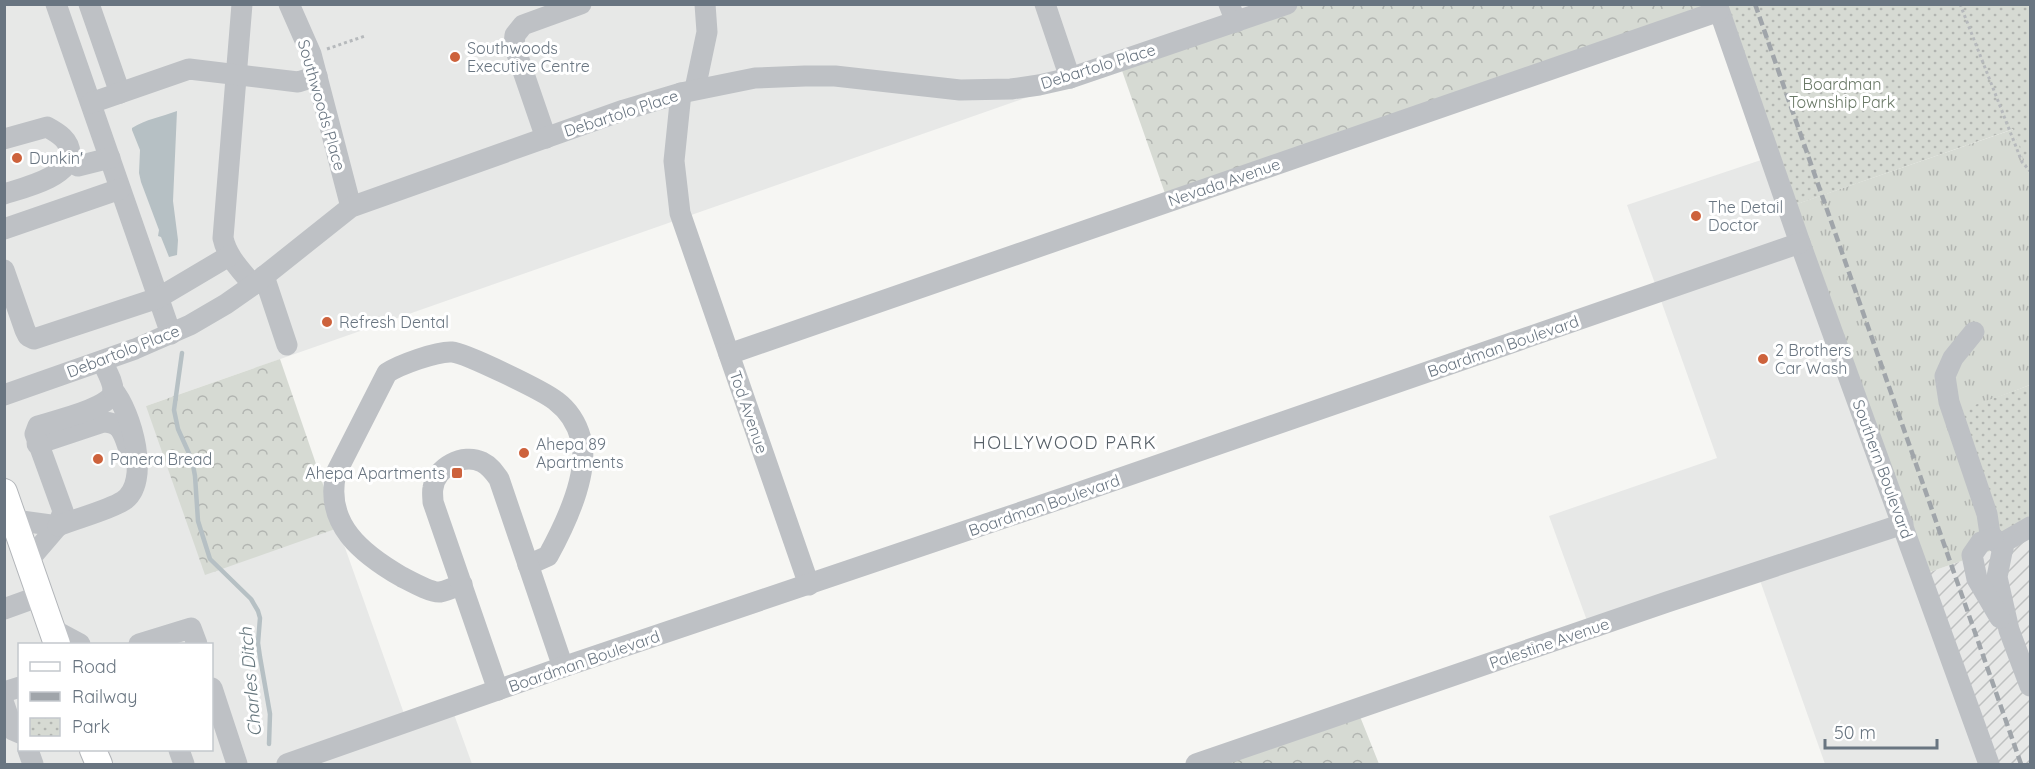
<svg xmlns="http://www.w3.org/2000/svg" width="2035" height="769" font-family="Quicksand,sans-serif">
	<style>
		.built { fill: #e7e8e7; fill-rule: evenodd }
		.industrial { fill: url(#industrial-furrows) }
		.grass { fill: url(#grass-tufts) }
		.forest { fill: url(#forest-crowns) }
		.park { fill: url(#park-dots) }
		.water { fill: #b6c0c4 }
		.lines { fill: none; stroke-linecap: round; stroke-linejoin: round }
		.stream { stroke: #b6c0c4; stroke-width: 4.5 }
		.major-casing { stroke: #b2b5b9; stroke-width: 28 }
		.path { stroke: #b6b9bc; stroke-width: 3; stroke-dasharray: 3 3; stroke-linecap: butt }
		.minor { stroke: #bec1c5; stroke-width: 21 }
		.major { stroke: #fff; stroke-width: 26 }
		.rail { stroke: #a0a5aa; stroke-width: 4.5; stroke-dasharray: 9 4.5; stroke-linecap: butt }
		.poi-dot { fill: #cd623c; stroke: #fff; stroke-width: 2 }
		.labels { text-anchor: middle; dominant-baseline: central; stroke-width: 6; stroke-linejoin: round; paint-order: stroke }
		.poi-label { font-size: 16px; fill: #697581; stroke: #fff; text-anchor: start }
		.street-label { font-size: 16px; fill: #697581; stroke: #fff }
		.park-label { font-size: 16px; fill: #6a7967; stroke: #fff }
		.neighbourhood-label { font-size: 18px; letter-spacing: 1.5px; fill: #565f67; stroke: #fff }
		.water-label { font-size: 18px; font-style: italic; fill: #65767d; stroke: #fff }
	</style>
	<defs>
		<pattern id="industrial-furrows" width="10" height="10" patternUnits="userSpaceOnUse" patternTransform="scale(1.5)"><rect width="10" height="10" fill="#e7e8e7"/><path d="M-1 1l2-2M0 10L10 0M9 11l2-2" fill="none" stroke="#bfc1c1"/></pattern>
		<pattern id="grass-tufts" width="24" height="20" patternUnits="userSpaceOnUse" patternTransform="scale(1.5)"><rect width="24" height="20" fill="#d6dad3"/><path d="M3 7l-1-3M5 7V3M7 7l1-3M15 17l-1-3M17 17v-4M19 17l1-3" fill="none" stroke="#b2b5b1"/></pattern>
		<pattern id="forest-crowns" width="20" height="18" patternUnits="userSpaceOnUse" patternTransform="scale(1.5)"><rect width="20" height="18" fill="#d6dad3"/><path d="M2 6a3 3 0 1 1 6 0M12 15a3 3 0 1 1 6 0" fill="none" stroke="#b2b5b1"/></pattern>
		<pattern id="park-dots" width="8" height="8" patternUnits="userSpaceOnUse" patternTransform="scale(1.5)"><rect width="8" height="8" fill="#d6dad3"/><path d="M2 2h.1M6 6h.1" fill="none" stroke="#b2b5b1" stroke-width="1.8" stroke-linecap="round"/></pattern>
	</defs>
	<rect width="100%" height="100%" fill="#f6f6f3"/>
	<g class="built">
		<path d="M 4,5 L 1291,5 L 146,406 L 338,528 L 407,722 L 451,706 L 472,764 L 5,764 ZM 20,644 L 212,644 L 212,750 L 20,750 Z"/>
		<path d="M 1770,157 L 1989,764 L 1825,764 L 1757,572 L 1590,629 L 1549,516 L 1717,458 L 1627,205 Z"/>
	</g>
	<path class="industrial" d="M 2030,537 L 2030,764 L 1989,764 L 1921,575 Z"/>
	<path class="grass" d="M 2014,129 L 2030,176 L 2030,385 L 1953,414 L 1999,548 L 1921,575 L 1788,207 Z"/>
	<g class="forest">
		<path d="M 1287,5 L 2030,5 L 2030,176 L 2013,129 L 1788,207 L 1719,11 L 1168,202 L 1119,62 Z"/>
		<path d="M 280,359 L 338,528 L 205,575 L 146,406 Z"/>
		<path d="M 1357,709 L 1379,764 L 1196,764 Z"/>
	</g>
	<g class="park">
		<path d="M 1717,5 L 2030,5 L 2030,176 L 2013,129 L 1788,207 Z"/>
		<path d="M 2030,385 L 2030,537 L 1999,548 L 1953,413 Z"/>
	</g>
	<path class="water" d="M 177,111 L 173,201 L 178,240 L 177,255 L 169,257 L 161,237 L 158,236 L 159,230 L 141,182 L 139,173 L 140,150 L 132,130 L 132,128 C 146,119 161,117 177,111 Z"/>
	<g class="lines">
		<path class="stream" d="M 182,353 L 174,410 L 178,429 L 192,460 L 195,476 L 198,521 L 210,559 L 251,599 L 258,611 L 260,618 L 258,643 L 260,657 L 270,714 L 269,744"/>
		<defs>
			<g id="major">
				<path d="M 4,492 L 57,644"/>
				<path d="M 93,750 L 99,764"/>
			</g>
		</defs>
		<use href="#major" class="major-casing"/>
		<g class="path">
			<path d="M 1960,4 L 2022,162 L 2030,171"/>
			<path d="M 327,49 L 365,36"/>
		</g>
		<g class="minor">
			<path d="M 56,4 L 171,334"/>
			<path d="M 89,4 L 120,93"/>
			<path d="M 242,4 L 223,238 C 227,257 241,270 253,285"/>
			<path d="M 289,4 L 311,54 L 351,207"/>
			<path d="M 1045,4 L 1070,78"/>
			<path d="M 1229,4 L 1236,22"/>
			<path d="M 1717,4 L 1800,243 L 1989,764"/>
			<path d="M 695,89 L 707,32 L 705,4"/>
			<path d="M 681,93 L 674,161 L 680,213 L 809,585"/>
			<path d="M 91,103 L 189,69 L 298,82 L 317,76"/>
			<path d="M 546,138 L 514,45 L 515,35 L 523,25 L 581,4"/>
			<path d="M 4,139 L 47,127 C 58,133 70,140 70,154 C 70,177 23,188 4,194"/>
			<path d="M 70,161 L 78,166 L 110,158"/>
			<path d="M 4,229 L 120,189"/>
			<path d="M 4,270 L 25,330 L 28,336 L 34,339 L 158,298 L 229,256"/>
			<path d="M 264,276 L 287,345"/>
			<path d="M 1974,332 L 1953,358 L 1945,376 L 1949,402 L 1987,514 L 1990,534 L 2003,549"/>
			<path d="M 729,354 L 1719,11"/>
			<path d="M 4,395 L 135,349 L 190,325 L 226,304 L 253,285 L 351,207 L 624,110 L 681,93 L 755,78 L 805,76 L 835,76 L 960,90 L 1011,89 L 1039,85 L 1070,78 L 1287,4"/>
			<path d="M 37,444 L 103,422 C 120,422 123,432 128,447"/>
			<path d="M 14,520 L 58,526 L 28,561"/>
			<path d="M 58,526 L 63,511 L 35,434 L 38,426 C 53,421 111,408 113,392 C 114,383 106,370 102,361"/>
			<path d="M 58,526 C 75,519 109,510 123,501 C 152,483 131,411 113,390"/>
			<path d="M 2030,527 L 2004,542 L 1997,577 L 2009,630 L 2030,686"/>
			<path d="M 1993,538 L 1981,542 L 1972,555 L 1977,579 L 2000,618"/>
			<path d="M 462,584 C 455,587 447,591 440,592 C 431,593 410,581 402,577 C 362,554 324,524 336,473 L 387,373 C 399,365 437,351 452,352 C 465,353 544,391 556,401 C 568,410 577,424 581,439 C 590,474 565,525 548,556 L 528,565"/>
			<path d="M 4,609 L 40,596"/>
			<path d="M 52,629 L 80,644"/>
			<path d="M 139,644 L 191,628 L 197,644"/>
			<path d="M 212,688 L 237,764"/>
			<path d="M 498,690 L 433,502 C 433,498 432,492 433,488 C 436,467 463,453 482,462 C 490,466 494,472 499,479 L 563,667"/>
			<path d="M 4,692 L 20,687"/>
			<path d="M 4,704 L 13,730 L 20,733"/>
			<path d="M 28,750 L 33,764"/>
			<path d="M 179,750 L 184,764"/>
			<path d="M 287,764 L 563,667 L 1063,498 L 1800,243"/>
			<path d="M 1196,764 L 1667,602 L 1903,524"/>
		</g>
		<use href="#major" class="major"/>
		<path class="rail" d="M 1755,4 L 2021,764"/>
	</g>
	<g class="poi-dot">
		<circle cx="455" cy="57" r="6"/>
		<circle cx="17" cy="158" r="6"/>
		<circle cx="1696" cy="216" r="6"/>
		<circle cx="327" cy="322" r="6"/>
		<circle cx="1763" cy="359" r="6"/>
		<circle cx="524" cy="453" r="6"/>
		<circle cx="98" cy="459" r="6"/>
		<rect x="451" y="467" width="12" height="12" rx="3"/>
	</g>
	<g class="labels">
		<g class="poi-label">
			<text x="467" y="48">Southwoods<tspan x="467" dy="18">Executive Centre</tspan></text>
			<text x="29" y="158">Dunkin'</text>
			<text x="1708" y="207">The Detail<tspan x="1708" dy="18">Doctor</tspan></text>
			<text x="339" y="322">Refresh Dental</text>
			<text x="1775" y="350">2 Brothers<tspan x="1775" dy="18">Car Wash</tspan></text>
			<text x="536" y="444">Ahepa 89<tspan x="536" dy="18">Apartments</tspan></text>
			<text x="110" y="459">Panera Bread</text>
			<text x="445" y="473" text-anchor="end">Ahepa Apartments</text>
		</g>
		<g class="street-label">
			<text transform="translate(1098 66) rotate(-17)">Debartolo Place</text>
			<text transform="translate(322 105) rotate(74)">Southwoods Place</text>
			<text transform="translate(621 113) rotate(-18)">Debartolo Place</text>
			<text transform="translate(1224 182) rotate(-19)">Nevada Avenue</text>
			<text transform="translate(1503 346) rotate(-19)">Boardman Boulevard</text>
			<text transform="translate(123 351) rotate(-21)">Debartolo Place</text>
			<text transform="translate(749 412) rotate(71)">Tod Avenue</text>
			<text transform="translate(1883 469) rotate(70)">Southern Boulevard</text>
			<text transform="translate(1044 505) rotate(-19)">Boardman Boulevard</text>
			<text transform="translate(1549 643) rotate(-19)">Palestine Avenue</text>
			<text transform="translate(584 661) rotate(-19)">Boardman Boulevard</text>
		</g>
		<g class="park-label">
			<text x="1842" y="84">Boardman<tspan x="1842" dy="18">Township Park</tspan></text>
		</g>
		<g class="neighbourhood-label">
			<text x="1065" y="442">HOLLYWOOD PARK</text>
		</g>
		<g class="water-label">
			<text transform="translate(250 682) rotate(-95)">Charles Ditch</text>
		</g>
	</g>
	<rect width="2035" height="769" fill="none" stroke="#697581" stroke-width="12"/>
	<rect x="18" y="643" width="195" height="108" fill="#ffffff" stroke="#c3c8cd" stroke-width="1.5"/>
	<rect x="30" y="662" width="30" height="9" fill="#ffffff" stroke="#c3c8cd" stroke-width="1.5"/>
	<text x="72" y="673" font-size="18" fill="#697581">Road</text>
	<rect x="30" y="692" width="30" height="9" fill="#a0a5aa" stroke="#c3c8cd" stroke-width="1.5"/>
	<text x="72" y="703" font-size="18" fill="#697581">Railway</text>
	<rect x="30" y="718" width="30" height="18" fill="url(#park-dots)" stroke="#c3c8cd" stroke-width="1.5"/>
	<text x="72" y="733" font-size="18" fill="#697581">Park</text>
	<path d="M1825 739v9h112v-9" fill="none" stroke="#697581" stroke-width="3"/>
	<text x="1834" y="739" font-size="18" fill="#697581" stroke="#ffffff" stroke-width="4.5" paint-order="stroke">50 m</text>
</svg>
